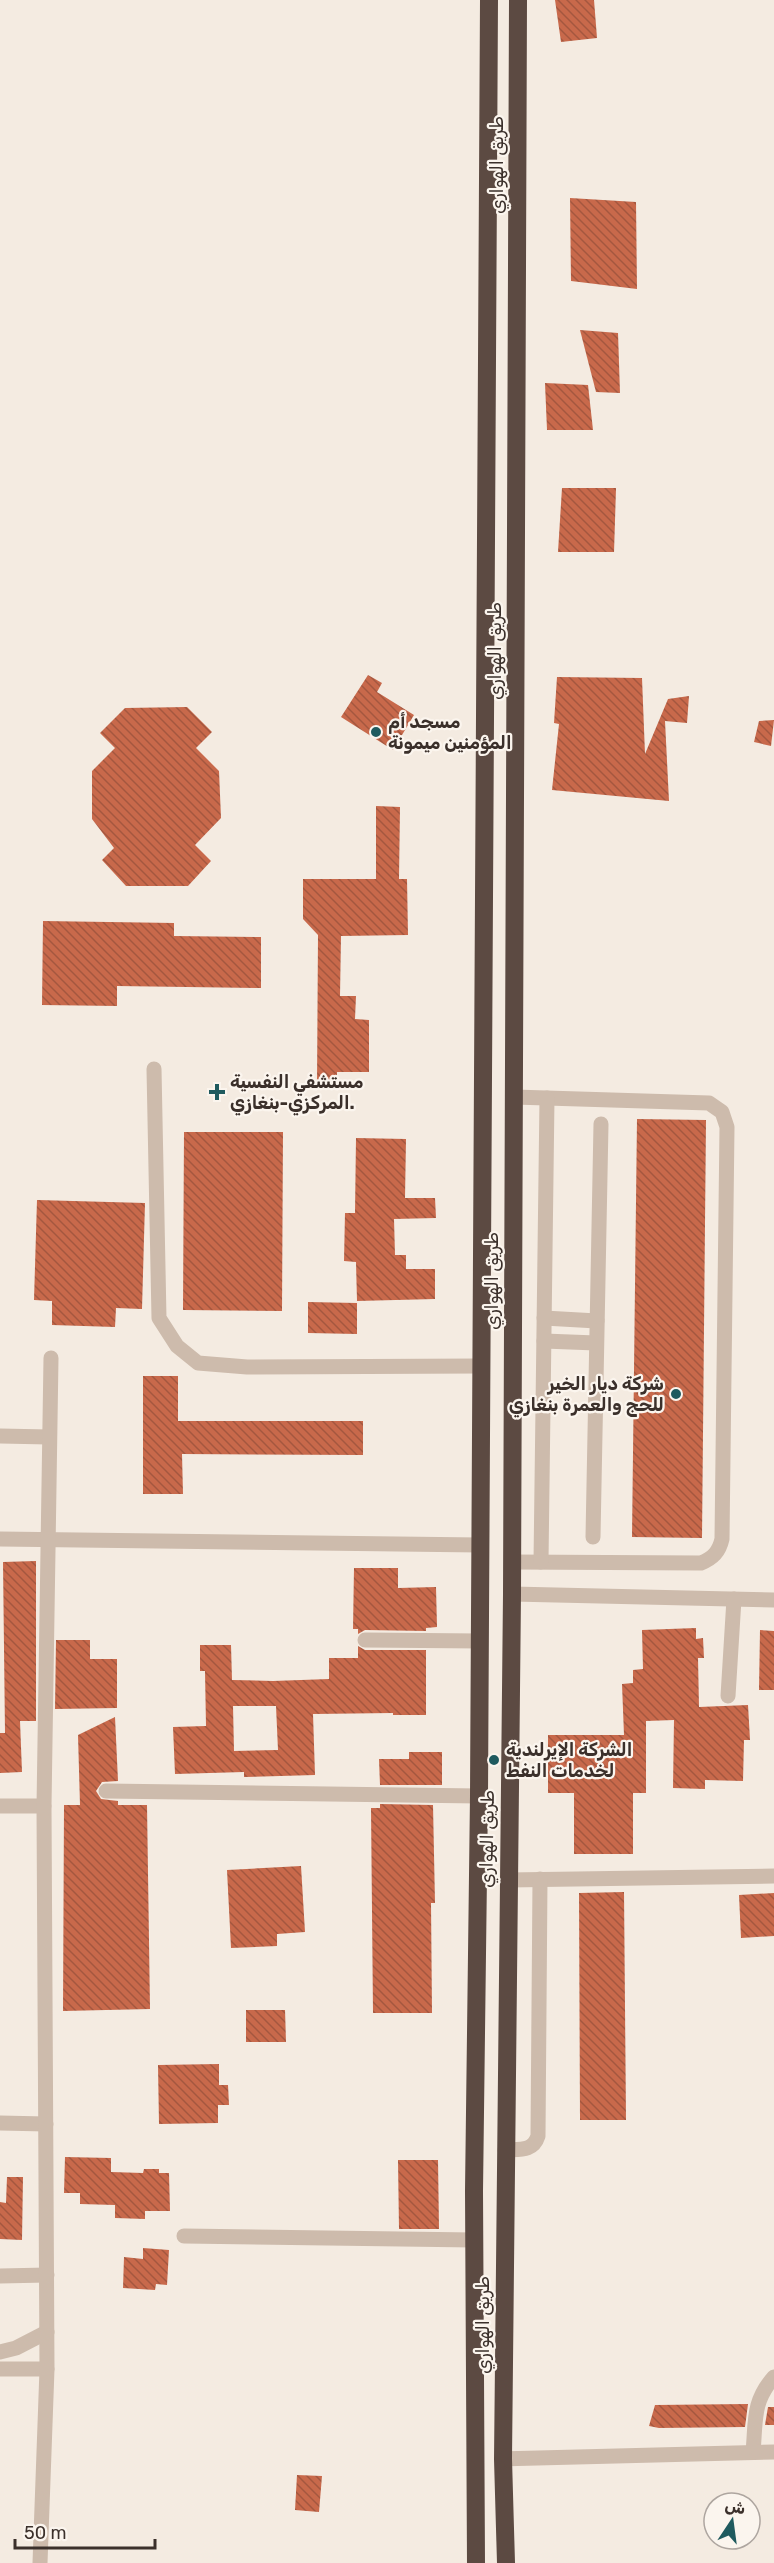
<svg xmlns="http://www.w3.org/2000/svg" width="774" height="2563" font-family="Rubik,Vazirmatn,sans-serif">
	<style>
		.building { fill: url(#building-back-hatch); fill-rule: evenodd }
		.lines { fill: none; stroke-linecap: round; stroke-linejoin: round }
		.minor { stroke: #cdbbac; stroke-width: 15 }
		.highway { stroke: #5c4a42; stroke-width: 18 }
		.poi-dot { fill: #1f5a5e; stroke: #fbf5ee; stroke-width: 2 }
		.labels { text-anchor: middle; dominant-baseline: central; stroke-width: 4.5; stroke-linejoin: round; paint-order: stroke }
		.street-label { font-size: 18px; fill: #3b302b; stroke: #fbf5ee }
		.poi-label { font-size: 18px; font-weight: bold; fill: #3b302b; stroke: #fbf5ee; text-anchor: start }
	</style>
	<defs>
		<pattern id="building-back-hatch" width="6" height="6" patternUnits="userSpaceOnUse" patternTransform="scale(1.5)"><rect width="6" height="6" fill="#c8694b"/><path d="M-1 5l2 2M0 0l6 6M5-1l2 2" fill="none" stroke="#a4573f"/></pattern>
	</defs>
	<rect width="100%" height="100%" fill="#f4ebe1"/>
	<g class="building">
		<path d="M 555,0 L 594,0 L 597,38 L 561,42 Z"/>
		<path d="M 570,198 L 636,202 L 637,289 L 571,281 Z"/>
		<path d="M 580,330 L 618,333 L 620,393 L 596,392 Z"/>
		<path d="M 545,383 L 588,385 L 593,430 L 547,430 Z"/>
		<path d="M 562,488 L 616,488 L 614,552 L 558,552 Z"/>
		<path d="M 368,675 L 382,683 L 377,692 L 414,715 L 393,750 L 341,717 Z"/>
		<path d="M 557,677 L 642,678 L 645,754 L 668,699 L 689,696 L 687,723 L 665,721 L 669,801 L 552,790 L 559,724 L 554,723 Z"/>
		<path d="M 187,707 L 212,732 L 196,748 L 219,771 L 221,818 L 195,845 L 211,861 L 188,886 L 126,886 L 102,860 L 114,848 L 92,819 L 92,771 L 115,748 L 100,733 L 125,708 Z"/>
		<path d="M 774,720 L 771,746 L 754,742 L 759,721 Z"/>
		<path d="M 376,806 L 400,807 L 399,879 L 407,879 L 408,935 L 341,936 L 340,996 L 356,996 L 355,1019 L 369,1020 L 369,1072 L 337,1072 L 337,1086 L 317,1086 L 318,935 L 303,919 L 303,879 L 376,879 Z"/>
		<path d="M 43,921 L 174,923 L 174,936 L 261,937 L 261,988 L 117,986 L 117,1006 L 42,1005 Z"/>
		<path d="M 637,1119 L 706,1120 L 702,1538 L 632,1537 Z"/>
		<path d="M 184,1132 L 283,1132 L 282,1311 L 183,1310 Z"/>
		<path d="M 356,1138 L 406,1139 L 405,1198 L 435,1198 L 436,1218 L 394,1219 L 395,1255 L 406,1255 L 406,1269 L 435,1269 L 435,1299 L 357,1301 L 356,1262 L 344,1261 L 345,1213 L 355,1213 Z"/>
		<path d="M 37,1200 L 145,1203 L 142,1309 L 116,1308 L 115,1327 L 52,1325 L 52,1301 L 34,1300 Z"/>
		<path d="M 308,1302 L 357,1303 L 357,1334 L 308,1333 Z"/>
		<path d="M 143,1376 L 178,1376 L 178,1421 L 363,1421 L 363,1455 L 182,1454 L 183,1494 L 143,1494 Z"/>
		<path d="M 36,1561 L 36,1721 L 20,1721 L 22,1772 L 0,1773 L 0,1733 L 5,1733 L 3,1562 Z"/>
		<path d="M 354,1568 L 398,1568 L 398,1588 L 436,1587 L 437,1627 L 426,1628 L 426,1631 L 365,1630 L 358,1634 L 358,1629 L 353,1629 Z"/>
		<path d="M 696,1628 L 696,1639 L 703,1638 L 704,1658 L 698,1658 L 699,1707 L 748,1705 L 750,1740 L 744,1740 L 743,1781 L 705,1780 L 705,1789 L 673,1788 L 674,1720 L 646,1721 L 646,1793 L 633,1793 L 633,1854 L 574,1854 L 574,1793 L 548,1793 L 548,1735 L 624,1735 L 622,1684 L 633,1683 L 633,1670 L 643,1669 L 642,1630 Z"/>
		<path d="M 760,1630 L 774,1631 L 774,1690 L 759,1690 Z"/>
		<path d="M 56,1640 L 90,1640 L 90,1659 L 117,1659 L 117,1708 L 55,1709 Z"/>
		<path d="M 200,1645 L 231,1645 L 232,1680 L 273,1681 L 329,1679 L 329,1658 L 358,1658 L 358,1646 L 365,1650 L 426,1650 L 426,1715 L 393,1715 L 393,1713 L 313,1714 L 315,1775 L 244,1777 L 244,1772 L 175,1774 L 173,1727 L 206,1726 L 205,1671 L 200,1671 ZM 233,1706 L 276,1706 L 278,1750 L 234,1751 Z"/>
		<path d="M 115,1717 L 118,1781 L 102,1782 L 96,1791 L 101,1799 L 118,1801 L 118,1805 L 147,1805 L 150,2009 L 63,2011 L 64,1805 L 80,1805 L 78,1735 Z"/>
		<path d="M 409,1752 L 442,1752 L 442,1785 L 380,1785 L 379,1759 L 409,1759 Z"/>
		<path d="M 380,1804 L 433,1805 L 435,1903 L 431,1903 L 432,2013 L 373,2013 L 371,1808 L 380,1808 Z"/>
		<path d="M 301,1866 L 305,1932 L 277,1934 L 277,1946 L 231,1948 L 227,1870 Z"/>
		<path d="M 624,1892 L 626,2120 L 580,2120 L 579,1893 Z"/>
		<path d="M 774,1893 L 774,1936 L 741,1938 L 739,1895 Z"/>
		<path d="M 246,2010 L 285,2010 L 286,2042 L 246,2042 Z"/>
		<path d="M 219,2064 L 219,2085 L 228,2085 L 229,2105 L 218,2105 L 218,2123 L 159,2124 L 158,2065 Z"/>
		<path d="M 65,2157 L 111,2158 L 111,2172 L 143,2173 L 144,2169 L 159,2169 L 159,2173 L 169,2173 L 170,2211 L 145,2211 L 145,2219 L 115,2218 L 115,2205 L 80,2204 L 80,2193 L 64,2193 Z"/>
		<path d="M 398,2160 L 438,2160 L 439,2229 L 399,2229 Z"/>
		<path d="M 7,2177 L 23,2177 L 22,2240 L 0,2239 L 0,2202 L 6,2203 Z"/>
		<path d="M 143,2248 L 169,2250 L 167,2285 L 156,2284 L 155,2290 L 123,2288 L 124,2257 L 143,2259 Z"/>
		<path d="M 748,2404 L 745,2427 L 659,2428 L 649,2426 L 655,2405 Z"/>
		<path d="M 768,2407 L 774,2407 L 774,2425 L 765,2425 Z"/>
		<path d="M 297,2475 L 322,2476 L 319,2512 L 295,2510 Z"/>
	</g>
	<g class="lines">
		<g class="minor">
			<path d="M 154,1069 L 159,1318 L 177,1346 L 198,1363 L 247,1367 L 480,1366"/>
			<path d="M 544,1318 L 597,1321"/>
			<path d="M 544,1341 L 596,1343"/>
			<path d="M 0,1436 L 49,1437"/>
			<path d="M 593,1537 L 601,1124"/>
			<path d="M 0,1539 L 480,1545"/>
			<path d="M 512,1562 L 701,1563 C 713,1558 719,1552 722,1539 L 727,1127 L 722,1112 L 709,1103 L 514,1097"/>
			<path d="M 541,1562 L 547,1098"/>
			<path d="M 512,1594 L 774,1600"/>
			<path d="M 365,1640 L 480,1641"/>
			<path d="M 728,1696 L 734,1599"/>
			<path d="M 106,1791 L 479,1796"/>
			<path d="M 0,1806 L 44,1806"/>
			<path d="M 507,1880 L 774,1876"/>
			<path d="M 0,2123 L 46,2124"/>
			<path d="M 505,2150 C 519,2149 533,2152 538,2136 L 540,1879"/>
			<path d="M 184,2236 L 474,2240"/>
			<path d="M 0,2276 L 47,2275"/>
			<path d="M 0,2352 L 16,2348 L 47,2332"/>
			<path d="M 0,2369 L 47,2369"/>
			<path d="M 753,2452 C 756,2421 752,2402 774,2377"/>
			<path d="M 503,2459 L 774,2452"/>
			<path d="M 40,2563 L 47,2369 L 44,1806 L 51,1358"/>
		</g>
		<g class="highway">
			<path d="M 476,2563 L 474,2191 L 479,1796 L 489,0"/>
			<path d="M 506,2563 L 503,2459 L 512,1594 L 518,0"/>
		</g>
	</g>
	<g class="poi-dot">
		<circle cx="376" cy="732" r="6"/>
		<path d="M214 1083h6v6h6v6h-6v6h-6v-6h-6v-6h6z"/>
		<circle cx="676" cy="1394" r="6"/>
		<circle cx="494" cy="1760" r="6"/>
	</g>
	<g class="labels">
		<g class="street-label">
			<text transform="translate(497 165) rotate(-90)">طريق الهواري</text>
			<text transform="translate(495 651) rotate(-90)">طريق الهواري</text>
			<text transform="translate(492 1281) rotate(-90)">طريق الهواري</text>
			<text transform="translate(487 1839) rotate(-89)">طريق الهواري</text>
			<text transform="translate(483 2325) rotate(-90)">طريق الهواري</text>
		</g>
		<g class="poi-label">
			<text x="388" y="722">مسجد أم<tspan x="388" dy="21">المؤمنين ميمونة</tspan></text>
			<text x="230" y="1082">مستشفي النفسية<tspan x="230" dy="21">المركزي-بنغازي.</tspan></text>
			<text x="664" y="1384" text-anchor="end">شركة ديار الخير<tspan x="664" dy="21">للحج والعمرة بنغازي</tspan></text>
			<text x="506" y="1750">الشركة الإيرلندية<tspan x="506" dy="21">لخدمات النفط</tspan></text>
		</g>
	</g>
	<g transform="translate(732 2521) rotate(13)"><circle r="28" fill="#fbf5ee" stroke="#aea6a0" stroke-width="1.5"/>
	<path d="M0-4.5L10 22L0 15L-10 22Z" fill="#1f5a5e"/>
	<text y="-9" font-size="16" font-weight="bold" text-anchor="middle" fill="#3b302b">ش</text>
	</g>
	<path d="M15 2539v9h140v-9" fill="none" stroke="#3b302b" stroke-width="3"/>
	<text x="24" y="2539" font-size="18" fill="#3b302b" stroke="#fbf5ee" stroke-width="4.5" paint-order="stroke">50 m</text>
</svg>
